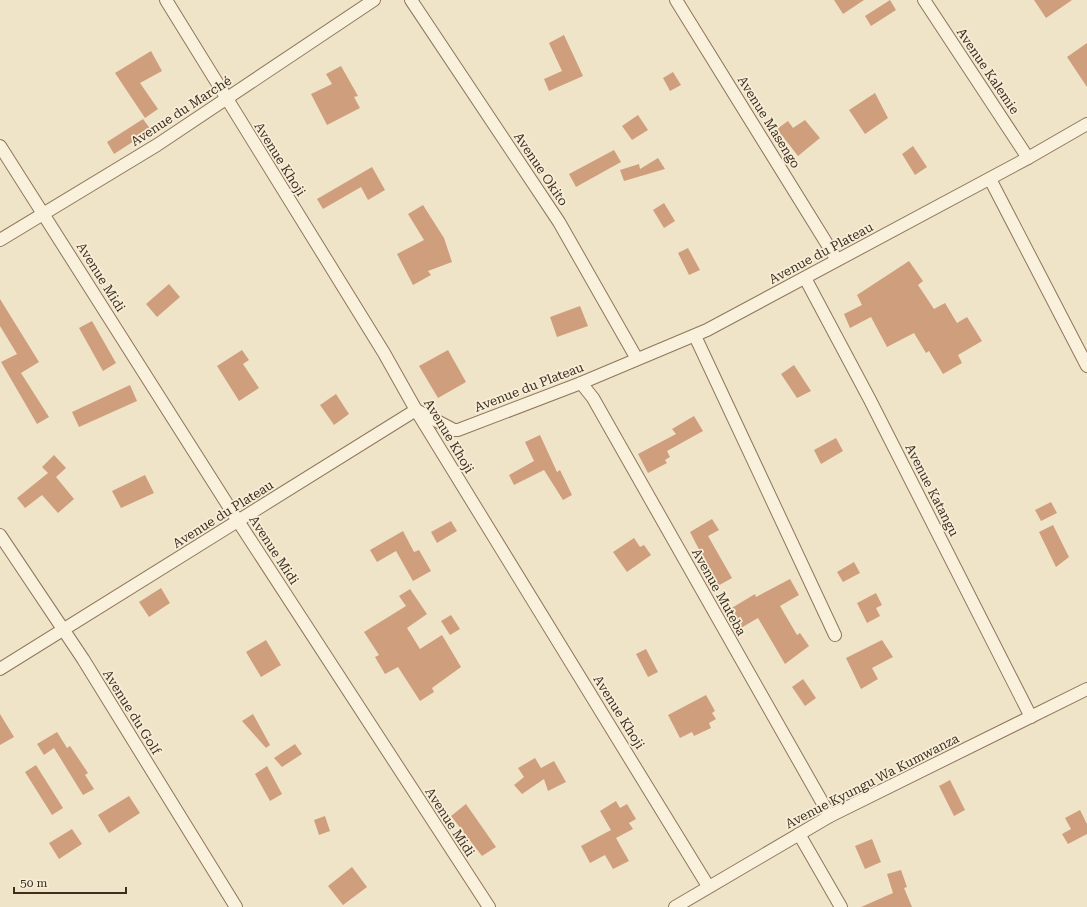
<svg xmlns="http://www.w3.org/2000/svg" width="1087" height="907" font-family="'Roboto Serif',serif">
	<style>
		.building { fill: #cf9f7d }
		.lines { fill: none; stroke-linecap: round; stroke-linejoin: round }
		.street-casing { stroke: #8d765c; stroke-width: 14 }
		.street { stroke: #faf1dc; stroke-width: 12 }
		.labels { text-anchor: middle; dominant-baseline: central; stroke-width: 3.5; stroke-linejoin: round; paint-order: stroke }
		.street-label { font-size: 13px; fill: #3d2e20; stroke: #f7eed8 }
	</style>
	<rect width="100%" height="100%" fill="#f0e4c8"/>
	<g class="building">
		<path d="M 834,0 L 864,0 L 843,14 Z"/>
		<path d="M 890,0 L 896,10 L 871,26 L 865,16 Z"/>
		<path d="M 1034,0 L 1072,0 L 1046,18 Z"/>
		<path d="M 564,35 L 583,76 L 549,91 L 544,79 L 562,71 L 549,43 Z"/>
		<path d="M 1087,43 L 1087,87 L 1067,57 Z"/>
		<path d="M 151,51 L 162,71 L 140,83 L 158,109 L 145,118 L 115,73 Z"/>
		<path d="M 341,66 L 358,96 L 354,97 L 360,108 L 327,125 L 311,94 L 332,84 L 326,74 Z"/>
		<path d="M 673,72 L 681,85 L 670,91 L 663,78 Z"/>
		<path d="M 875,93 L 888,118 L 865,134 L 849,110 Z"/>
		<path d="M 638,115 L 648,130 L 632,140 L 622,126 Z"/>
		<path d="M 143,119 L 151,130 L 114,154 L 107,142 Z"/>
		<path d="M 805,120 L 820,138 L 798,156 L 777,129 L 788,121 L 793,128 Z"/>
		<path d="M 913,146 L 927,167 L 915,175 L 902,154 Z"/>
		<path d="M 614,150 L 621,162 L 576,187 L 569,174 Z"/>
		<path d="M 658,158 L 665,169 L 624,181 L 620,170 L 639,164 L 640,169 Z"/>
		<path d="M 372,167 L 385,190 L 368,200 L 361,187 L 323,209 L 317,199 Z"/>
		<path d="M 664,203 L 675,221 L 664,228 L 653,210 Z"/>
		<path d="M 423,205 L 444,238 L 452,262 L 428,271 L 431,275 L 413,285 L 397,254 L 424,240 L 408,214 Z"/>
		<path d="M 688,248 L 700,270 L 689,275 L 678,253 Z"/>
		<path d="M 909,261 L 923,281 L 918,285 L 934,309 L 945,303 L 957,323 L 967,317 L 982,341 L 958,355 L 962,363 L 943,374 L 929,351 L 926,353 L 914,333 L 887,347 L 871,317 L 850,328 L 844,314 L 862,305 L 857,295 Z"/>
		<path d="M 169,284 L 180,297 L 157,317 L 146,304 Z"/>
		<path d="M 0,299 L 39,362 L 21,373 L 49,417 L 37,424 L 1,362 L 17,354 L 0,326 Z"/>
		<path d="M 580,306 L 588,326 L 557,337 L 550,317 Z"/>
		<path d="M 92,321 L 116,363 L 103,371 L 79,328 Z"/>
		<path d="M 242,350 L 249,360 L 243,364 L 259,388 L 239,401 L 217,366 Z"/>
		<path d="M 448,350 L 466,382 L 438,398 L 419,366 Z"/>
		<path d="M 794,365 L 811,391 L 797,398 L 781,374 Z"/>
		<path d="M 130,385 L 137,401 L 79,427 L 72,412 Z"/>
		<path d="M 336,394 L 349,414 L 334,425 L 320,405 Z"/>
		<path d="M 694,416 L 703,431 L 667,451 L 670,457 L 665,460 L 667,463 L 648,473 L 638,454 L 676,434 L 672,429 Z"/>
		<path d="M 540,435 L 557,472 L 560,470 L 572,495 L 563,500 L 544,470 L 514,485 L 509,475 L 534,461 L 525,442 Z"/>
		<path d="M 836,438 L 843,451 L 821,464 L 814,450 Z"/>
		<path d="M 54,455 L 66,468 L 56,477 L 74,499 L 58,513 L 42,495 L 25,508 L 17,498 L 48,473 L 42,467 Z"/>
		<path d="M 145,475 L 154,493 L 121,508 L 112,491 Z"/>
		<path d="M 1051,502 L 1057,513 L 1041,521 L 1035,510 Z"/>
		<path d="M 712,519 L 719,530 L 708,536 L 732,578 L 716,587 L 703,565 L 706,563 L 690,532 Z"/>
		<path d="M 451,521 L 457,531 L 437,543 L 431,532 Z"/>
		<path d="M 1053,525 L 1069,557 L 1056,567 L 1039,532 Z"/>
		<path d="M 403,531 L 414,552 L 419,550 L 431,571 L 413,581 L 396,551 L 377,562 L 370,550 Z"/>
		<path d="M 634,538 L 640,547 L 644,545 L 651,555 L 627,572 L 613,552 Z"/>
		<path d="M 854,562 L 860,573 L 843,582 L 837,572 Z"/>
		<path d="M 790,579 L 799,595 L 780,606 L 797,635 L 800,633 L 809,646 L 785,664 L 758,618 L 741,628 L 730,609 L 755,594 L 756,597 Z"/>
		<path d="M 161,588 L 170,603 L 149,617 L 139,602 Z"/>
		<path d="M 410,589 L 427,614 L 407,628 L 420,649 L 442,635 L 461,667 L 432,688 L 434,692 L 420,701 L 398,667 L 385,674 L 375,657 L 379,655 L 364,632 L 406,606 L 399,596 Z"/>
		<path d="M 876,593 L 882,605 L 876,608 L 880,616 L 867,623 L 857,603 Z"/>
		<path d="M 451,615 L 460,629 L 450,635 L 441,621 Z"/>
		<path d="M 266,640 L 281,665 L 261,677 L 246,652 Z"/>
		<path d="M 882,640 L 893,657 L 872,668 L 878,679 L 861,689 L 846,658 Z"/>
		<path d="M 646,649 L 658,672 L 648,677 L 636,654 Z"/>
		<path d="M 803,679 L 816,698 L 805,706 L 792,687 Z"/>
		<path d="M 706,695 L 715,711 L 712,713 L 716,719 L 709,723 L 711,728 L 694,736 L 692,732 L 680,738 L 668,715 Z"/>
		<path d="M 0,714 L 14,737 L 0,745 Z"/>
		<path d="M 253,714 L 270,745 L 266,748 L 242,721 Z"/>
		<path d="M 57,732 L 67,748 L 70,746 L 88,773 L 85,775 L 94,789 L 83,795 L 54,748 L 44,755 L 37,744 Z"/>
		<path d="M 295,744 L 302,754 L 282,767 L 274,758 Z"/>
		<path d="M 535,758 L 541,768 L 554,761 L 566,782 L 548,791 L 544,779 L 522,794 L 514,785 L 524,777 L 518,768 Z"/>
		<path d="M 36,765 L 63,808 L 52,815 L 25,772 Z"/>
		<path d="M 267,766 L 282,794 L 270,801 L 255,774 Z"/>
		<path d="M 950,780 L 965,810 L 954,816 L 939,786 Z"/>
		<path d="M 129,796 L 140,813 L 109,833 L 98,815 Z"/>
		<path d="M 616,801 L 620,808 L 627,804 L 636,819 L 629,823 L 633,829 L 616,838 L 629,861 L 613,869 L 605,855 L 590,863 L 581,846 L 611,830 L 600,811 Z"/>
		<path d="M 466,804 L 496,847 L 482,856 L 451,816 Z"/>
		<path d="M 1080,810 L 1087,824 L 1087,834 L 1068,844 L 1062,834 L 1071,829 L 1065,818 Z"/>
		<path d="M 325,816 L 330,831 L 319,835 L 314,820 Z"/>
		<path d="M 72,829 L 82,844 L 59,859 L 49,843 Z"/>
		<path d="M 872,839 L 881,862 L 865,869 L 855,846 Z"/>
		<path d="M 352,867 L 367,887 L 343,905 L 328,886 Z"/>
		<path d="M 901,870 L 907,887 L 904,888 L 912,907 L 861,907 L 893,893 L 887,874 Z"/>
	</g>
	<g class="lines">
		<defs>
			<g id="street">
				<path d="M 166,0 L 384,353 L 416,410 L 708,886"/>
				<path d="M 411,0 L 559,222 L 637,359"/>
				<path d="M 676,0 L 837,260"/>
				<path d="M 924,0 L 1028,158"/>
				<path d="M 0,146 L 238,521 L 489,907"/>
				<path d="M 990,179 L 1087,366"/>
				<path d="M 0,240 L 157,145 L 374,0"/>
				<path d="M 805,278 L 870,400 L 1031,717"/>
				<path d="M 695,336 L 835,635"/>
				<path d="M 581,383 L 593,398 L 830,816"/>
				<path d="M 0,535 L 83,659 L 236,907"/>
				<path d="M 0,669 L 416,410 L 454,430 L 458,430 L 581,383 L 707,330 L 1028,158 L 1087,124"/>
				<path d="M 799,834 L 841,907"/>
				<path d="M 675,907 L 830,816 L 1087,689"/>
			</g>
		</defs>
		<use href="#street" class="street-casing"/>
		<use href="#street" class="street"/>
	</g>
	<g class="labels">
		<g class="street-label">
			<text transform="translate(988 71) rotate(56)">Avenue Kalemie</text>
			<text transform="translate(181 111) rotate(-33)">Avenue du Marché</text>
			<text transform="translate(769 122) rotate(58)">Avenue Masengo</text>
			<text transform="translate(280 159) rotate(58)">Avenue Khoji</text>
			<text transform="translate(541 169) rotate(56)">Avenue Okito</text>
			<text transform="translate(821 253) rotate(-28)">Avenue du Plateau</text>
			<text transform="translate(101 277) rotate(58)">Avenue Midi</text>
			<text transform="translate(529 387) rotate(-21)">Avenue du Plateau</text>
			<text transform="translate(449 436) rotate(59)">Avenue Khoji</text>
			<text transform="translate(932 490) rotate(63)">Avenue Katangu</text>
			<text transform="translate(223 514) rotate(-32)">Avenue du Plateau</text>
			<text transform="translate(274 550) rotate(57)">Avenue Midi</text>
			<text transform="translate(719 592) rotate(61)">Avenue Muteba</text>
			<text transform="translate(132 712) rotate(58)">Avenue du Golf</text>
			<text transform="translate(619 712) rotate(58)">Avenue Khoji</text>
			<text transform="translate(872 781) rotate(-27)">Avenue Kyungu Wa Kumwanza</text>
			<text transform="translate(450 822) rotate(57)">Avenue Midi</text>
		</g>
	</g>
	<path d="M14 887v6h112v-6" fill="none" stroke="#3d2e20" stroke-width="2"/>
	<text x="20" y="887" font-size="12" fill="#3d2e20" stroke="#f7eed8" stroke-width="3" paint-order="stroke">50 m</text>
</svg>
